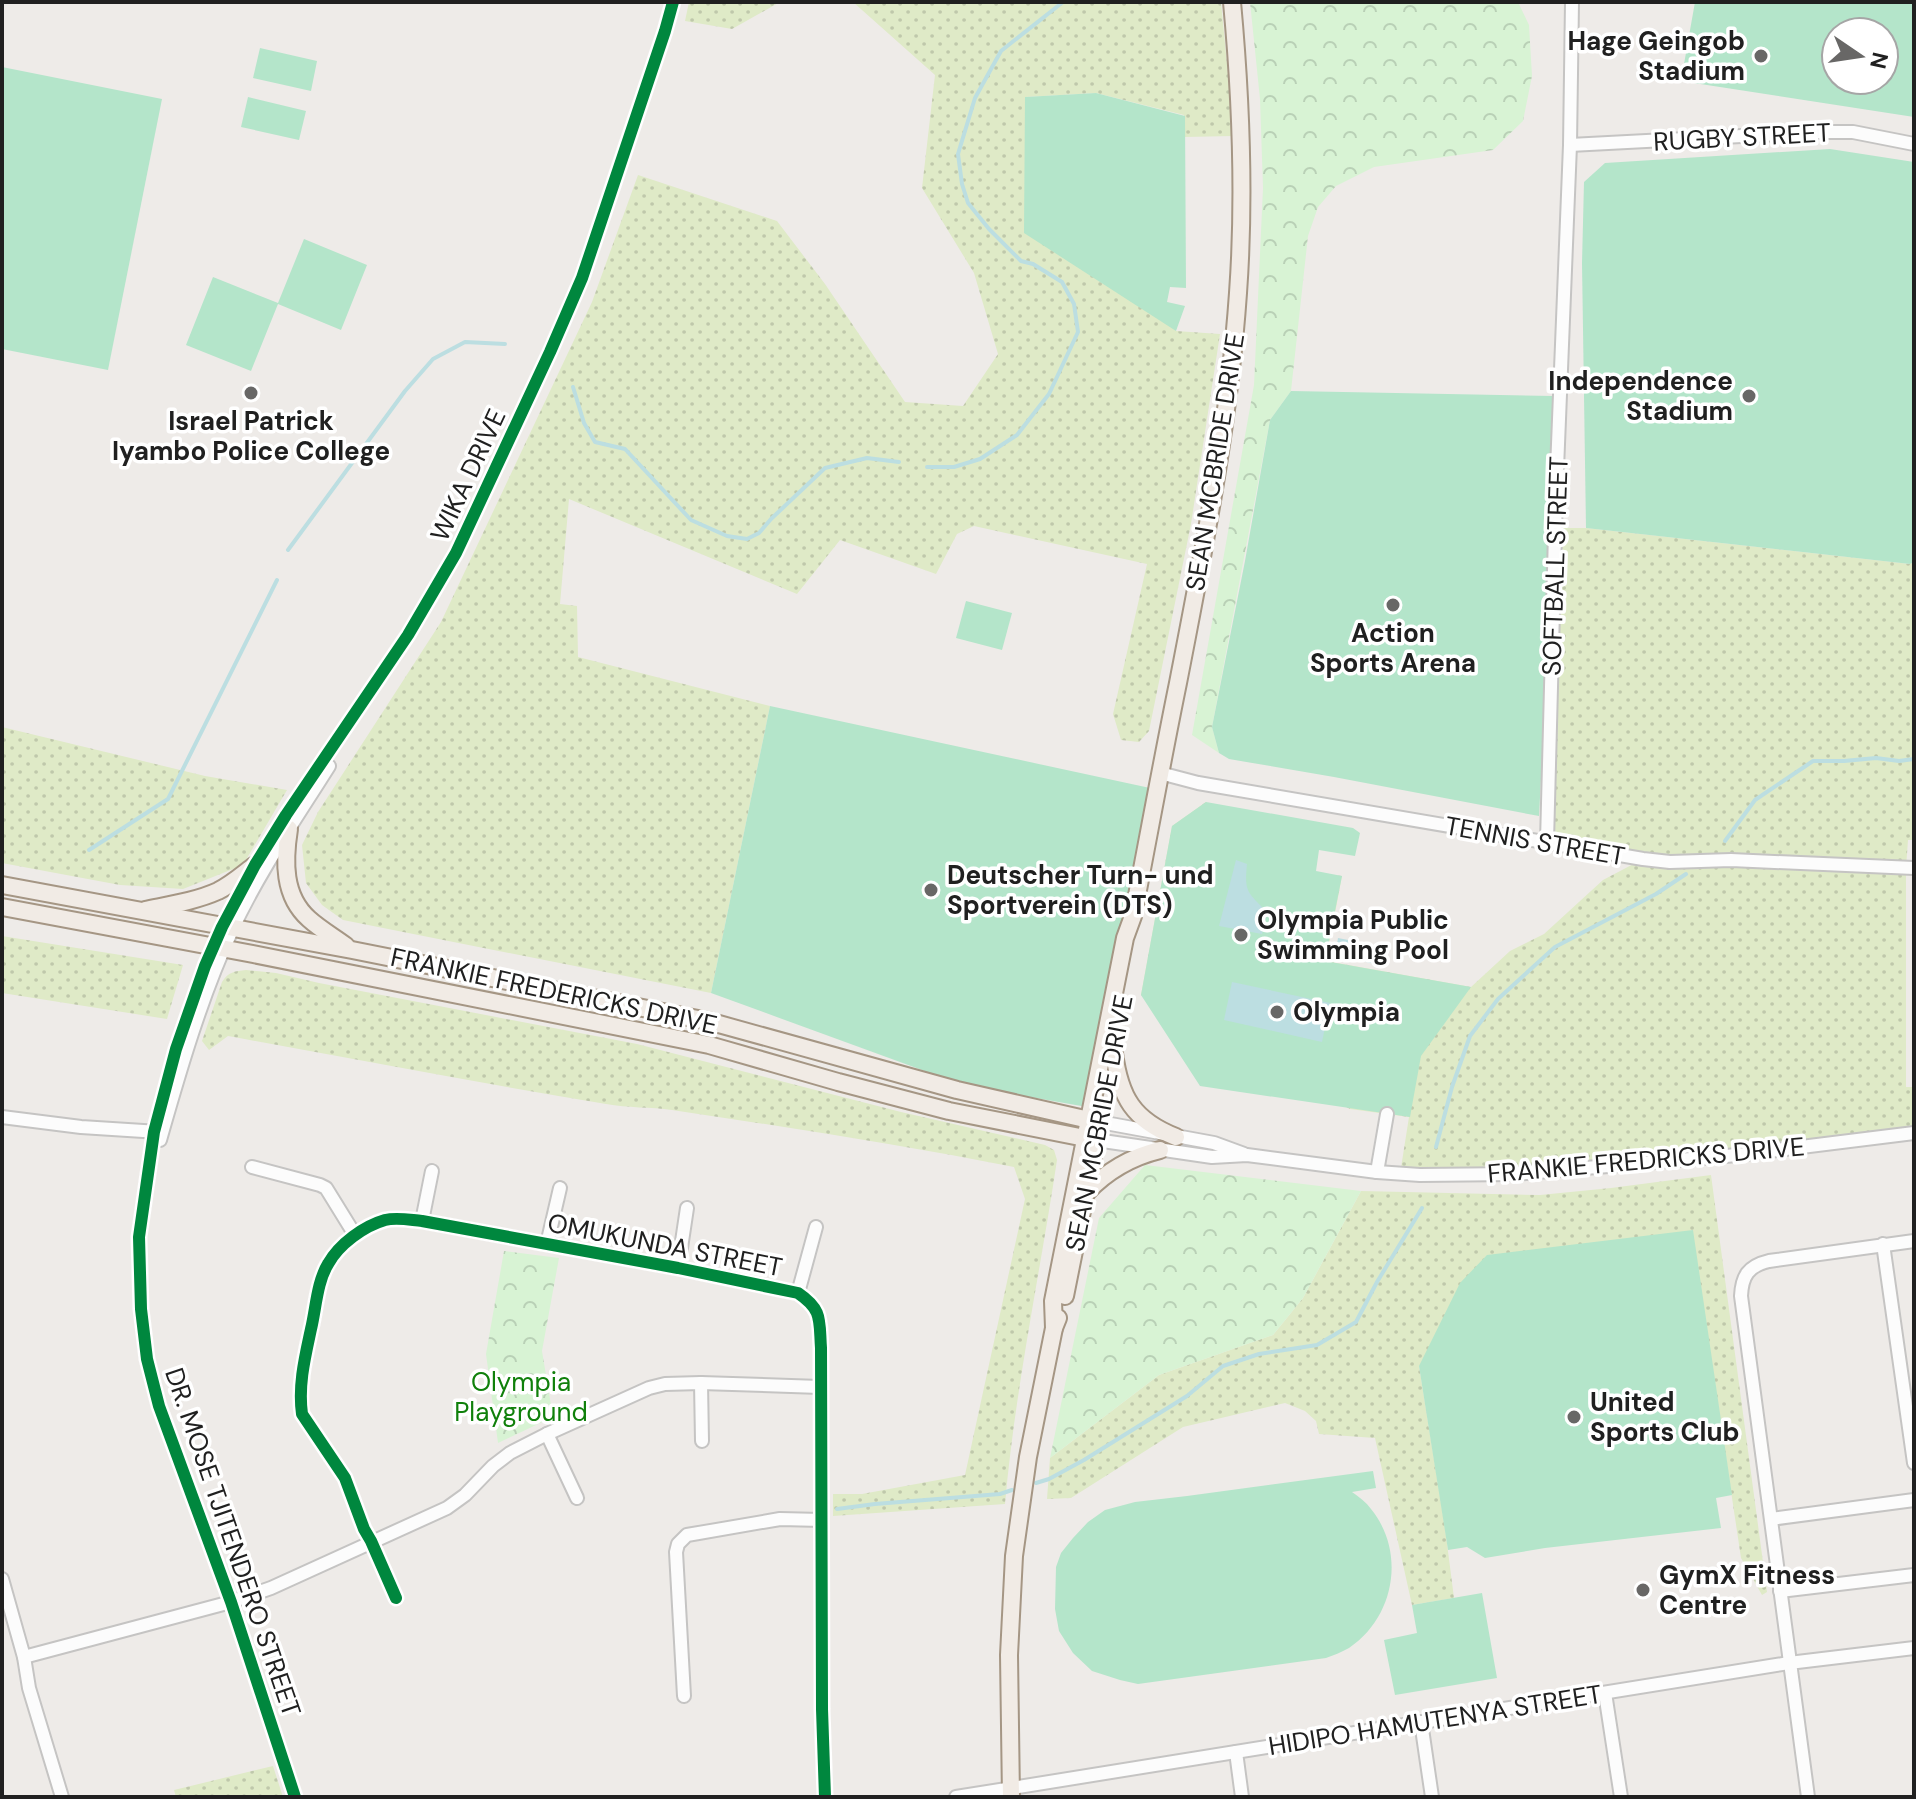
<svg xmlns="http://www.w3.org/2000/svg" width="1916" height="1799" font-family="'DM Sans',sans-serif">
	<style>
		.grass { fill: url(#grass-dots) }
		.park { fill: url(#park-crowns) }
		.pitch { fill: #b4e5ca; fill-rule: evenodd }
		.water { fill: #bcdee1 }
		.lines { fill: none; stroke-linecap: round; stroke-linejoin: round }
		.stream { stroke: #bcdee1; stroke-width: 4 }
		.minor-casing { stroke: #c5c4c3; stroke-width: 16 }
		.major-casing { stroke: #a59684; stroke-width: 20 }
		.minor { stroke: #fcfcfc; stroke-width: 12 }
		.major { stroke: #f1ebe5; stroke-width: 16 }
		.cycleway-casing { stroke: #fff; stroke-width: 17 }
		.cycleway { stroke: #00873e; stroke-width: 12 }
		.poi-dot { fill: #686766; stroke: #fff; stroke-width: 3 }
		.labels { text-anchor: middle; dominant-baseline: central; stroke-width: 7; stroke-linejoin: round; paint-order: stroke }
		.poi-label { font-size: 26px; font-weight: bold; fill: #202020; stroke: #fff; text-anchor: start }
		.street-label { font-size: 26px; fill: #202020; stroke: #fff }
		.park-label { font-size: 26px; fill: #10800b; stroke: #fff }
	</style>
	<defs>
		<pattern id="grass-dots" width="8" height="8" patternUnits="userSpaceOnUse" patternTransform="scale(2)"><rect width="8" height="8" fill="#dfeac7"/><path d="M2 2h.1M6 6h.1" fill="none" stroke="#bfc8ab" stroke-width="1.8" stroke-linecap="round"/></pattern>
		<pattern id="park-crowns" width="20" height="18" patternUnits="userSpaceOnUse" patternTransform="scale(2)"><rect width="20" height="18" fill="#d8f3d4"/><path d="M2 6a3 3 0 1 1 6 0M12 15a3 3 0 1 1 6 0" fill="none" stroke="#b9d0b6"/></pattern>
	</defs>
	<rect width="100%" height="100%" fill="#eeebe8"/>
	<g class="grass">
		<path d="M 689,2 L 780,2 L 732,29 L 685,21 Z"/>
		<path d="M 853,2 L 1221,2 L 1234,136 L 1184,137 L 1184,115 L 1096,93 L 1025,97 L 1176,331 L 1220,334 L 1191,524 L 1149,731 L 1139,742 L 1121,740 L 1113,714 L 1147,564 L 974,526 L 957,534 L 936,574 L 840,540 L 797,594 L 569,499 L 560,604 L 577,606 L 578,657 L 770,706 L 711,993 L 343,920 L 322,905 L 306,883 L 302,845 L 318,812 L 441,622 L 592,302 L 638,175 L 777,221 L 825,284 L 905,402 L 963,406 L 998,354 L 974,273 L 922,188 L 935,75 Z"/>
		<path d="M 1555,528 L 1586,528 L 1910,564 L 1914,562 L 1914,840 L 1908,840 L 1906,868 L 1906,1087 L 1914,1087 L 1914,1132 L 1535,1173 L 1400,1174 L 1409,1117 L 1350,1109 L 1141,995 L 1172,826 L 1206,802 L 1277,869 L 1342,876 L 1326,961 L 1471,987 L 1510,951 L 1544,934 L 1603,880 L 1641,860 L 1547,842 Z"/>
		<path d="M 2,727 L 205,776 L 287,790 L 243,865 L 183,889 L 120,885 L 2,863 Z"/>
		<path d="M 2,936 L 183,965 L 167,1019 L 2,993 Z"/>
		<path d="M 246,970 L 276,973 L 319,983 L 637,1044 L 901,1112 L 1045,1145 L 1054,1150 L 1057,1160 C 1040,1274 1015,1389 1005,1504 L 833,1516 L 833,1494 L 862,1494 L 965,1475 L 1025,1199 L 1014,1167 C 901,1145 787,1127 672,1110 C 650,1107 628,1108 606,1104 C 480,1083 354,1059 228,1036 L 209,1050 L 202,1041 L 222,982 C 228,972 235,971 246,970 Z"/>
		<path d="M 1711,1175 L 1767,1592 L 1762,1595 L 1741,1558 L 1692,1230 L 1419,1366 L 1445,1528 L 1454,1598 L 1412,1605 L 1375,1438 L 1319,1434 L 1316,1421 L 1305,1411 L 1285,1403 L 1183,1427 L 1071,1498 L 1047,1499 L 1050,1458 L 1159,1375 L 1273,1335 L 1303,1298 L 1361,1191 L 1540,1195 L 1611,1188 Z"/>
		<path d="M 273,1766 L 283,1797 L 176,1797 L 174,1790 Z"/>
	</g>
	<g class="park">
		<path d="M 1250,2 L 1518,2 L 1529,25 L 1532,76 L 1523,121 L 1493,150 L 1374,167 L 1336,186 L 1318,207 L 1308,236 L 1291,391 L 1270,420 L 1212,727 L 1219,753 L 1192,735 L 1254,385 L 1263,188 L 1260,99 Z"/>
		<path d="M 1145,1165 L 1361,1191 L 1303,1298 L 1273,1335 L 1159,1375 L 1050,1458 L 1099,1218 Z"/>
		<path d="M 504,1251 L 559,1258 L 542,1351 L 553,1417 L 498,1443 L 486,1354 Z"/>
	</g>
	<g class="pitch">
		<path d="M 1695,2 L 1914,2 L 1914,117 L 1681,81 ZM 1836,32 L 1884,32 L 1884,80 L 1836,80 Z"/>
		<path d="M 260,48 L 317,61 L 311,91 L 253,78 Z"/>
		<path d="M 2,67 L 162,99 L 108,370 L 2,349 Z"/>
		<path d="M 1096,93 L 1185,116 L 1186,288 L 1170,287 L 1167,302 L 1185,306 L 1176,331 L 1024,233 L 1025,97 Z"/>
		<path d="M 248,97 L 306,111 L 299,140 L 241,127 Z"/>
		<path d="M 1830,149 L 1914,162 L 1914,562 L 1910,564 L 1586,528 L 1582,263 L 1584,182 L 1605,163 Z"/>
		<path d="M 304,239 L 367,265 L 341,330 L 278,304 L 251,371 L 186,345 L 213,277 L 278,303 Z"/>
		<path d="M 1291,391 L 1553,396 L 1548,649 L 1539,816 L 1334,777 L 1229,759 L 1219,753 L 1212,727 L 1245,561 L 1270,420 Z"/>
		<path d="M 966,601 L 1012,613 L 1002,650 L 956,638 Z"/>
		<path d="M 770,706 L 1150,788 L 1087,1107 L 963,1085 L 711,993 Z"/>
		<path d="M 1206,802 L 1353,828 L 1360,833 L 1355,856 L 1319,850 L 1316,871 L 1342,876 L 1325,961 L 1471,987 L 1421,1056 L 1410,1117 L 1200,1086 L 1141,995 L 1172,826 Z"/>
		<path d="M 1693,1230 L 1732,1495 L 1716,1498 L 1721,1528 L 1545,1548 L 1485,1558 L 1467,1547 L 1448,1550 L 1419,1366 L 1460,1283 L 1487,1255 Z"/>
		<path d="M 1373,1471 L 1376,1488 L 1352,1492 C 1359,1497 1366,1502 1371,1509 C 1406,1552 1395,1617 1349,1648 C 1342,1652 1334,1655 1326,1658 L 1138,1684 L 1120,1680 L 1092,1671 L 1073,1653 L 1059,1631 L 1055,1609 L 1056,1567 L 1061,1553 L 1073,1538 L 1088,1522 L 1105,1510 L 1135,1502 L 1187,1496 Z"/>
		<path d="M 1482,1593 L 1497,1678 L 1395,1695 L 1384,1640 L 1417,1633 L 1412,1605 Z"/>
	</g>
	<g class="water">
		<path d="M 1236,860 L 1247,864 C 1244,893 1248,892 1267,912 L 1262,934 L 1219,926 Z"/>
		<path d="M 1338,938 L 1384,947 L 1381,965 L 1335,956 Z"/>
		<path d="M 1232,982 L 1330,1003 L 1322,1042 L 1224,1020 Z"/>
	</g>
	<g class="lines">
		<g class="stream">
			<path d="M 573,387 L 584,423 L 595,442 L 625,449 L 691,520 L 727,536 L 747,539 L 759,533 L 771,519 L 825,468 L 867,458 L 899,462"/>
			<path d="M 927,467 L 954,467 L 980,459 L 1017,435 L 1049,394 L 1078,332 L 1074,304 L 1062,282 L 1033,264 L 1021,261 L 989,229 L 968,203 L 962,184 L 958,154 L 975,98 L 1001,51 L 1063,2"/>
			<path d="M 288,550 L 405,391 L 433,359 L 465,342 L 505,344"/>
			<path d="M 1725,841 L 1755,800 L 1813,761 L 1844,761 L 1876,758 L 1899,761 L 1914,759"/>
			<path d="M 89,850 L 168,799 L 277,580"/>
			<path d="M 1436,1147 L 1452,1087 L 1470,1036 L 1498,999 L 1555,947 L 1656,894 L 1686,874"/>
			<path d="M 1036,1483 L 1049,1479 L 1084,1460 L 1187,1396 L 1223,1366 L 1259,1354 L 1317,1345 L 1356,1322 L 1377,1282 L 1422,1208"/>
			<path d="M 837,1509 L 875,1504 L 1000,1494 L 1012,1490"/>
		</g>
		<defs>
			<g id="minor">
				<path d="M 1570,145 L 1818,132 L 1853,132 L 1914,144"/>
				<path d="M 1160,773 L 1198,783 L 1643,859 L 1670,862 L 1731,860 L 1914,868"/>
				<path d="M 1547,842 L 1556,494 L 1570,145 L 1572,2"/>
				<path d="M 2,1117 L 81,1127 L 159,1132"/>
				<path d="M 1100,1122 L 1214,1143 L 1244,1154"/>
				<path d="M 160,1140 C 180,1070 201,997 232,930 C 259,872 295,820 329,766"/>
				<path d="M 1096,1140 L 1212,1157 L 1247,1155 L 1377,1172 L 1420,1175 L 1515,1174 L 1737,1155 L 1914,1133"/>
				<path d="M 252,1167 L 320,1185 L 326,1188 L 355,1235"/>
				<path d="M 1377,1172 L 1387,1114"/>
				<path d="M 422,1221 L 432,1171"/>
				<path d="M 547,1244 L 560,1188"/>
				<path d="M 1883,1244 L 1914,1463"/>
				<path d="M 678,1268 L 687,1208"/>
				<path d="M 798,1293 L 816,1227"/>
				<path d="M 701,1383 L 702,1441"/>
				<path d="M 547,1434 L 577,1498"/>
				<path d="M 1771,1519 L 1914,1500"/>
				<path d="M 2,1579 L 24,1657 L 29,1688 L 62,1797"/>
				<path d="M 1780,1591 L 1914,1575"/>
				<path d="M 396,1598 L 371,1541 L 364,1529 L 345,1478 L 302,1414 C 298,1385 305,1357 311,1329 C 316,1308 317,1282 328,1264 C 339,1244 364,1226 385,1220 C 397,1217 410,1220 422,1221 L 678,1268 L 798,1293 C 823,1310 819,1320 821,1348 L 822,1709 L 825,1797"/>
				<path d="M 24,1657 L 231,1602 L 271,1588 L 447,1508 L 465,1495 L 493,1466 L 510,1453 L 547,1434 L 649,1388 L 665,1384 L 701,1383 L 820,1387"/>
				<path d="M 1605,1693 L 1621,1797"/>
				<path d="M 684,1696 L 676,1552 L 678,1544 L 687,1535 L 780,1519 L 822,1520"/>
				<path d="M 1421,1722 L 1432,1797"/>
				<path d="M 1236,1752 L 1242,1797"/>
				<path d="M 295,1797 L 231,1602 L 159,1406 L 147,1359 L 141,1309 L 139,1237 L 154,1132 L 176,1049 L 205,966 L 222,927 L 255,865 L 286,815 L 408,635 L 456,553 L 550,352 L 582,278 L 665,31 L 673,2"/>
				<path d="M 956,1797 L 1789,1663 L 1914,1648"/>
				<path d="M 1808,1797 L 1741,1296 C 1742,1276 1748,1266 1769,1261 L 1914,1241"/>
			</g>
			<g id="major">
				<path d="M 289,829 C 284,861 283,896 309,919 C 320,929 334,937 346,946"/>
				<path d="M 2,885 L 352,950 L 708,1021 L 957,1090 L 1098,1122"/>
				<path d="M 2,907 L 253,954 L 709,1045 L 838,1082 L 949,1111 L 1095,1140"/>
				<path d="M 145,910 C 169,905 196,901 218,891 C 232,884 243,874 255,865"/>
				<path d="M 1114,1053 C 1120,1097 1133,1120 1176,1137"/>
				<path d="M 1087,1192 C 1108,1170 1131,1157 1160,1150"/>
				<path d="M 1065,1296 L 1095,1146"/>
				<path d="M 1054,1328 L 1053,1301 L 1125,938 L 1133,916 C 1148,839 1162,761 1178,683 C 1203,554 1229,425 1238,293 C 1245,196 1241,99 1232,2"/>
				<path d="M 1011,1797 L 1009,1655 L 1014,1556 L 1028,1457 L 1054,1328 L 1058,1318"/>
			</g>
		</defs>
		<use href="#minor" class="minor-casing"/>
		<use href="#major" class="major-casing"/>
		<use href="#minor" class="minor"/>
		<use href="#major" class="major"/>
		<defs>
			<g id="cycleway">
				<path d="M 396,1598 L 371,1541 L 364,1529 L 345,1478 L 302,1414 C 298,1385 305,1357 311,1329 C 316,1308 317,1282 328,1264 C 339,1244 364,1226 385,1220 C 397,1217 410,1220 422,1221 L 678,1268 L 798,1293 C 823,1310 819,1320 821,1348 L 822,1709 L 825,1797"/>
				<path d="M 295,1797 L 231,1602 L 159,1406 L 147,1359 L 141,1309 L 139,1237 L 154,1132 L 176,1049 L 205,966 L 222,927 L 255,865 L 286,815 L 408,635 L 456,553 L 550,352 L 582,278 L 665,31 L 673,2"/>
			</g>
		</defs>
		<use href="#cycleway" class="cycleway-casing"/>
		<use href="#cycleway" class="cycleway"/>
	</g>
	<g class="poi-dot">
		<circle cx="1761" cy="56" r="8"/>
		<circle cx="251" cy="393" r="8"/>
		<circle cx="1749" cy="396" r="8"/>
		<circle cx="1393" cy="605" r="8"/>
		<circle cx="931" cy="890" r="8"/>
		<circle cx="1241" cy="935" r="8"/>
		<circle cx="1277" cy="1012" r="8"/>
		<circle cx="1574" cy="1417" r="8"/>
		<circle cx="1643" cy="1590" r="8"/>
	</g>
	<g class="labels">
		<g class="poi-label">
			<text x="1745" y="41" text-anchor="end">Hage Geingob<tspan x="1745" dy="30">Stadium</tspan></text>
			<text x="1733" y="381" text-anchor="end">Independence<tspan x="1733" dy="30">Stadium</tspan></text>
			<text x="251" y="421" text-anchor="middle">Israel Patrick<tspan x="251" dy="30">Iyambo Police College</tspan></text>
			<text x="1393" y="633" text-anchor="middle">Action<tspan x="1393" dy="30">Sports Arena</tspan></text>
			<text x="947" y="875">Deutscher Turn- und<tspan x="947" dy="30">Sportverein (DTS)</tspan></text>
			<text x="1257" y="920">Olympia Public<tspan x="1257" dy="30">Swimming Pool</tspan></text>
			<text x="1293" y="1012">Olympia</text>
			<text x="1590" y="1402">United<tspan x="1590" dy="30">Sports Club</tspan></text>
			<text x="1659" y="1575">GymX Fitness<tspan x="1659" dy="30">Centre</tspan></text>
		</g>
		<g class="street-label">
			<text transform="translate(1742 137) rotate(-3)">RUGBY STREET</text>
			<text transform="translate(1215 462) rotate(-81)">SEAN MCBRIDE DRIVE</text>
			<text transform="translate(468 475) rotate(-65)">WIKA DRIVE</text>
			<text transform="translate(1555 566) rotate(-88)">SOFTBALL STREET</text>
			<text transform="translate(1535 841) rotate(10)">TENNIS STREET</text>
			<text transform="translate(554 991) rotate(12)">FRANKIE FREDERICKS DRIVE</text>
			<text transform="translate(1099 1123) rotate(-79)">SEAN MCBRIDE DRIVE</text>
			<text transform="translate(1646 1160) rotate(-5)">FRANKIE FREDRICKS DRIVE</text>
			<text transform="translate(665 1245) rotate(11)">OMUKUNDA STREET</text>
			<text transform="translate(233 1542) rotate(71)">DR. MOSE TJITENDERO STREET</text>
			<text transform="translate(1435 1720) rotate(-9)">HIDIPO HAMUTENYA STREET</text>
		</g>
		<g class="park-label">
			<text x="521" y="1382">Olympia<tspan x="521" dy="30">Playground</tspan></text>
		</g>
	</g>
	<rect width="1916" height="1799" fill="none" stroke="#202020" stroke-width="8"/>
	<g transform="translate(1860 56) rotate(103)"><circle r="38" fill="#ffffff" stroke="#a6a6a6" stroke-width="2"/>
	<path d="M0-6L14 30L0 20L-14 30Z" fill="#686766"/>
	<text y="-12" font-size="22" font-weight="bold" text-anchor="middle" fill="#202020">N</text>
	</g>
</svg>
